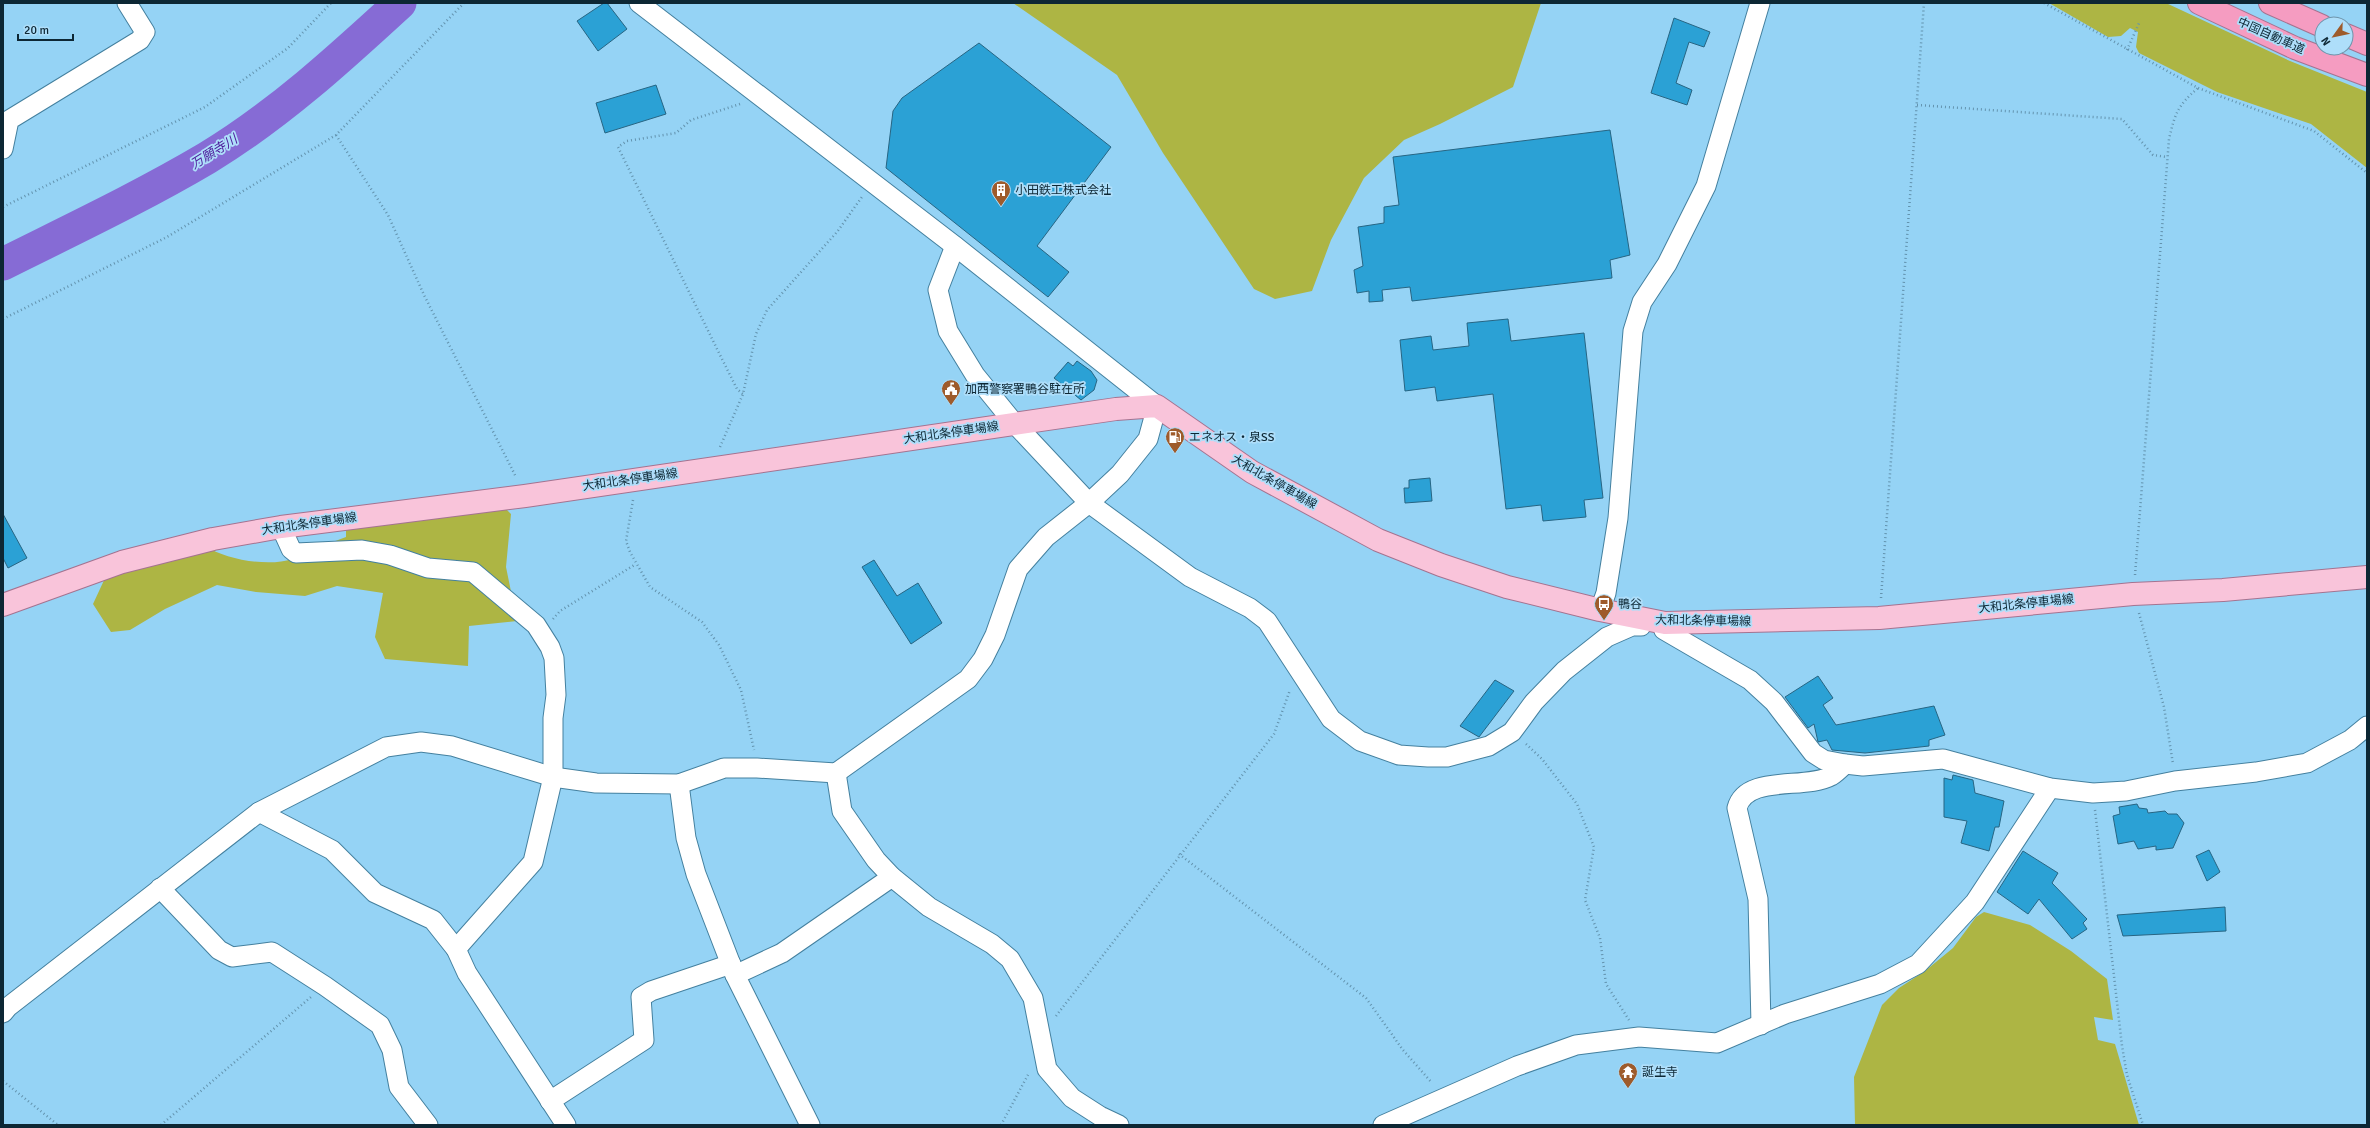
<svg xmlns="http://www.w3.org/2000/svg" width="2370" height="1128" font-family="Signika,'Noto Sans JP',sans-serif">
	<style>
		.green { fill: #adb544 }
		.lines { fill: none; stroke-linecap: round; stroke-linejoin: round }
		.river { stroke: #866bd5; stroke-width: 33 }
		.building { fill: #2ba1d5; stroke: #276583 }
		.minor-casing { stroke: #44809f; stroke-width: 21 }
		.major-casing { stroke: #a47390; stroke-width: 24 }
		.highway-casing { stroke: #a47390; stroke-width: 24 }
		.path { stroke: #6393ae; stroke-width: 2.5; stroke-dasharray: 1 3; stroke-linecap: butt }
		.minor { stroke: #fff; stroke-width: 19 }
		.major { stroke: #f9c4da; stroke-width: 22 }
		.highway { stroke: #f59cc1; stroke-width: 22 }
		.labels { text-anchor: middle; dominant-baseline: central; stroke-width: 3.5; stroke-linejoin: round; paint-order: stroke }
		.street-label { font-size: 12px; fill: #0d2734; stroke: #aedefa }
		.poi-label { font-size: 12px; fill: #0d2734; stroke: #aedefa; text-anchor: start }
		.water-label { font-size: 13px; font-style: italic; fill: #4c199a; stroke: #aedefa }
	</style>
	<rect width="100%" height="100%" fill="#95d3f5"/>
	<g class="green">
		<path d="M 1013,3 L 1541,3 L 1513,87 L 1440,124 L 1404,140 L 1364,178 L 1331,240 L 1312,291 L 1275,299 L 1254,289 L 1163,153 L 1117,75 Z"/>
		<path d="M 2049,3 L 2166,3 L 2290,61 L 2367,92 L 2367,168 L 2311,124 L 2217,92 L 2139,53 L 2136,47 L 2138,32 L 2130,28 L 2121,36 L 2108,37 Z"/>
		<path d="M 503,506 L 511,514 L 506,567 L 517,621 L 469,626 L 468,666 L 385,659 L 375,637 L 383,593 L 337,586 L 305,596 L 256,592 L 217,585 L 165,609 L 130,630 L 111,632 L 93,604 L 106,576 L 206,546 C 225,560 270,567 292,559 C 311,553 328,543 346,537 L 346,527 Z"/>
		<path d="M 1984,912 L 2030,925 L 2071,951 L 2107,979 L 2113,1020 L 2094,1017 L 2098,1040 L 2115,1044 L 2139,1125 L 1855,1125 L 1854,1077 L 1882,1005 L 1899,988 L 1925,971 L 1953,948 L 1976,917 Z"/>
	</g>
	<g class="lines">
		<path class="river" d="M 3,264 C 71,230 141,197 207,158 C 278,115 339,59 400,3"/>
	</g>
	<g class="building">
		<path d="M 604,3 L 607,3 L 627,29 L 598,51 L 577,21 Z"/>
		<path d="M 1674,18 L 1710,32 L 1704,47 L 1689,42 L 1676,83 L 1692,90 L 1687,105 L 1651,93 Z"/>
		<path d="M 979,43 L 1111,147 L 1037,246 L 1069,272 L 1048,297 L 886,168 L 893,111 L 902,98 Z"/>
		<path d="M 656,85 L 666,114 L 605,133 L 596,103 Z"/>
		<path d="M 1610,130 L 1630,255 L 1610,260 L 1612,278 L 1412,301 L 1410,287 L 1382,290 L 1383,301 L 1369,302 L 1369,291 L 1357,293 L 1354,270 L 1363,266 L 1358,227 L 1384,223 L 1384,207 L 1399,205 L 1393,157 Z"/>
		<path d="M 1508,319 L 1511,341 L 1584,333 L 1603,498 L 1584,500 L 1586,517 L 1543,521 L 1541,505 L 1506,509 L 1493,394 L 1437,401 L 1435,387 L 1405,391 L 1400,340 L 1431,336 L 1433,350 L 1469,346 L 1467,323 Z"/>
		<path d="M 1077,361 L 1091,371 L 1097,380 L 1094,390 L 1081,400 L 1054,378 L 1068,362 L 1073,366 Z"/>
		<path d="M 1430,478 L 1432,501 L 1405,503 L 1404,488 L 1409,488 L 1409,480 Z"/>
		<path d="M 3,514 L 27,558 L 8,568 L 3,558 Z"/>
		<path d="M 874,560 L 897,596 L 918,583 L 942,623 L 911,644 L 862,567 Z"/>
		<path d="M 1818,676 L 1833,698 L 1823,705 L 1836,725 L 1934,706 L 1945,735 L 1929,740 L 1929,746 L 1865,753 L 1832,750 L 1827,740 L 1818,742 L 1814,724 L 1808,728 L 1785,697 Z"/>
		<path d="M 1495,680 L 1514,691 L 1479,737 L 1460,726 Z"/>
		<path d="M 1953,775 L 1973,780 L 1975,793 L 2004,801 L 1999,827 L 1995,827 L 1989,851 L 1961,843 L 1967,821 L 1944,817 L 1944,778 L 1952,780 Z"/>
		<path d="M 2137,804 L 2139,808 L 2147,809 L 2148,813 L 2165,811 L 2168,814 L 2177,814 L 2184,823 L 2173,848 L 2156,850 L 2156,846 L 2138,849 L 2134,841 L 2118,844 L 2113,816 L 2120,814 L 2119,807 Z"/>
		<path d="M 2209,850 L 2220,872 L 2207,881 L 2196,856 Z"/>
		<path d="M 2023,851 L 2058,873 L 2052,883 L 2087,919 L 2083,923 L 2087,929 L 2072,939 L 2039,899 L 2028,914 L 1997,892 Z"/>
		<path d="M 2225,907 L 2226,931 L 2123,936 L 2117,915 Z"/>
	</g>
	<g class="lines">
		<defs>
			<g id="minor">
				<path d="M 3,149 L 9,120 L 140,40 L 145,32 L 127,3"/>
				<path d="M 955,246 L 938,290 L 948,331 L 975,375 L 1014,423 L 1089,503 L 1190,577 L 1250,608 L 1267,621 L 1331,719 L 1360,741 L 1399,755 L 1428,757 L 1447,757 L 1489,746 L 1512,732 L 1534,702 L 1564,671 L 1607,637 L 1632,626 L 1641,626 L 1644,620"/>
				<path d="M 281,527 L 291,549 L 296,553 L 362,550 L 390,555 L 428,568 L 473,572 L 536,625 L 550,647 L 554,658 L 556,695 L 553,718 L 553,777 L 533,862 L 456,949"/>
				<path d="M 1600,610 L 1606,593 L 1618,518 L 1633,331 L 1642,302 L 1667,264 L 1706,186 L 1760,3"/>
				<path d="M 1665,623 L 1664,630 L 1750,680 L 1774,702 L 1813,753 L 1824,760 L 1845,764 L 1863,766 L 1943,759 L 2050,788 L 2093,793 L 2126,791 L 2175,781 L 2256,772 L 2307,763 L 2350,740 L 2367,726"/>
				<path d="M 836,773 L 842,811 L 876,860 L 892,877 L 929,907 L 992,944 L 1010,959 L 1033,998 L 1047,1069 L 1072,1098 L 1100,1116 L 1119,1125"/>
				<path d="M 679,784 L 686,838 L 696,874 L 735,975 L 810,1125"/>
				<path d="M 259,812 L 332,850 L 375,893 L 433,920 L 456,949 L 467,973 L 566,1125"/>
				<path d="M 160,888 L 219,950 L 232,957 L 272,952 L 325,986 L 380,1025 L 392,1050 L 399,1087 L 428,1125"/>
				<path d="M 735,975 L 782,953 L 892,877"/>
				<path d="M 3,1013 L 8,1007 L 259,812 L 386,747 L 421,742 L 452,746 L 553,777 L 596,783 L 679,784 L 724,768 L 757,768 L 836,773 L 968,679 L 983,659 L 995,635 L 1018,569 L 1046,537 L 1089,503 L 1120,474 L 1148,439 L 1157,406 L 955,246 L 639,3"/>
				<path d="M 1761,1025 L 1758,899 L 1737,808 C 1746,774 1805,790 1831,776 C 1836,773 1841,768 1845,764"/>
				<path d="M 550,1101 L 644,1040 L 641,997 L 651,991 L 731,964"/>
				<path d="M 1383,1125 L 1517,1066 L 1576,1045 L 1639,1037 L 1717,1043 L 1785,1014 L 1880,984 L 1918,964 L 1975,902 L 2050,788"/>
			</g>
			<path id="major" d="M 3,605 L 122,562 L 213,539 L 281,527 L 525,496 L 1116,409 L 1157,406 L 1252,472 L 1378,540 L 1441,565 L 1507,587 L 1600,610 L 1665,623 L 1879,618 L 2133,594 L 2223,590 L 2367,577"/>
			<g id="highway">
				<path d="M 2199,3 L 2295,48 L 2367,75"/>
				<path d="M 2270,3 L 2322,26"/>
				<path d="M 2346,35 L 2367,44"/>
			</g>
		</defs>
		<use href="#minor" class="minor-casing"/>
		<use href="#major" class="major-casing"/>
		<use href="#highway" class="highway-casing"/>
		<g class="path">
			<path d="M 2044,3 L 2198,88 L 2314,131 L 2367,173"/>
			<path d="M 2127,50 L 2140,21"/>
			<path d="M 740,104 L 691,120 L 676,133 L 627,141 L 618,147 L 719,353 L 737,389 L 743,394"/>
			<path d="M 1917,105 L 2122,119 L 2153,155 L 2167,157"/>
			<path d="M 336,135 L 388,215 L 424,295 L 516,477"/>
			<path d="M 3,207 L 205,107 L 288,48 L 331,3"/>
			<path d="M 3,319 L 167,237 L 336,135 L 464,3"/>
			<path d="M 720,447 L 743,394 L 756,334 L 767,310 L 837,232 L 862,197"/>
			<path d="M 633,500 L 626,541 L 630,552 L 650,587 L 702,622 L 719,645 L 741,690 L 754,750"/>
			<path d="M 2135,575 L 2169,139 C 2175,114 2177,106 2198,88"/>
			<path d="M 1881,598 L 1924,3"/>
			<path d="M 2139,613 L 2164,707 L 2173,764"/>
			<path d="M 553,619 L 560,611 L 636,564"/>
			<path d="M 1526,744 L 1542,759 L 1577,804 L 1594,847 L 1585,900 L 1600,938 L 1606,984 L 1629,1020"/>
			<path d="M 2095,810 L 2122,1046 L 2127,1075 L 2143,1125"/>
			<path d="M 1179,854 L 1366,998 L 1403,1050 L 1432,1083"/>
			<path d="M 1056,1016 L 1274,734 L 1290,690"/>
			<path d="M 3,1081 L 58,1125"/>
			<path d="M 161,1125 L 311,997"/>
			<path d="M 1001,1125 L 1029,1073"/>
		</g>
		<use href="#minor" class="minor"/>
		<use href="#major" class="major"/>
		<use href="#highway" class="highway"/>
	</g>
	<defs>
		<symbol id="building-pin" viewBox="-11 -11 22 30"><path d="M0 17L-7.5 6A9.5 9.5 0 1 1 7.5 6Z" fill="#9e5b2b" stroke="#aedefa"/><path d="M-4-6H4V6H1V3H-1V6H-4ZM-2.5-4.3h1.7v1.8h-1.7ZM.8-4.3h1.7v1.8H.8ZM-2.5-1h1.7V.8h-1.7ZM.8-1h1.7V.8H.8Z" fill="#fff"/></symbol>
		<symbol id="civic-pin" viewBox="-11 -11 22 30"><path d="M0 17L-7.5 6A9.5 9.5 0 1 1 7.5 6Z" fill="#9e5b2b" stroke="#aedefa"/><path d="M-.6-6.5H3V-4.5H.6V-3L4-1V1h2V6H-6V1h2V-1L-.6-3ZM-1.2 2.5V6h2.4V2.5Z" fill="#fff"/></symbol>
		<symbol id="fuel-pin" viewBox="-11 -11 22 30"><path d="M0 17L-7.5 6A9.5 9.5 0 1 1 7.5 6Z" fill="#9e5b2b" stroke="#aedefa"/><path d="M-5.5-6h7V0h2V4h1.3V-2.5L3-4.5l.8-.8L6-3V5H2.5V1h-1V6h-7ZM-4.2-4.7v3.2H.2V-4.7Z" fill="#fff"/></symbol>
		<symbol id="bus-pin" viewBox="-11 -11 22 30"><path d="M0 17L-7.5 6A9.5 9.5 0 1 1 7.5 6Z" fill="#9e5b2b" stroke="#aedefa"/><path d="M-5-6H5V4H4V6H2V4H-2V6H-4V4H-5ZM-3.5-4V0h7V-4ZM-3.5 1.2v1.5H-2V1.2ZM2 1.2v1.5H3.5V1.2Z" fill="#fff"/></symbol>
		<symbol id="temple-pin" viewBox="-11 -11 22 30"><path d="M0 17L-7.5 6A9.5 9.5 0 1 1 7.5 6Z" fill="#9e5b2b" stroke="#aedefa"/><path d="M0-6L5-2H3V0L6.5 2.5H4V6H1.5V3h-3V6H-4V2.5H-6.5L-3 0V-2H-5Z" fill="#fff"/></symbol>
	</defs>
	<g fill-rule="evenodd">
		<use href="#building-pin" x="990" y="179" width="22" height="30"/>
		<use href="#civic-pin" x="940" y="378" width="22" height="30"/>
		<use href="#fuel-pin" x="1164" y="426" width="22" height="30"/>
		<use href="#bus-pin" x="1593" y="593" width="22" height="30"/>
		<use href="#temple-pin" x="1617" y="1061" width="22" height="30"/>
	</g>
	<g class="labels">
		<g class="street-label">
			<text transform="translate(2271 36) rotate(24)">中国自動車道</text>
			<text transform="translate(951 433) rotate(-8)">大和北条停車場線</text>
			<text transform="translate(630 480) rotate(-8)">大和北条停車場線</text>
			<text transform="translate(1274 482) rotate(30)">大和北条停車場線</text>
			<text transform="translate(309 524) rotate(-8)">大和北条停車場線</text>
			<text transform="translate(2026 604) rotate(-6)">大和北条停車場線</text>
			<text transform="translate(1703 621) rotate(1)">大和北条停車場線</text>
		</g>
		<g class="poi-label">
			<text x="1015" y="190">小田鉄工株式会社</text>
			<text x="965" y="389">加西警察署鴨谷駐在所</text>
			<text x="1189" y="437">エネオス・泉SS</text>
			<text x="1618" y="604">鴨谷</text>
			<text x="1642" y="1072">誕生寺</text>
		</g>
		<g class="water-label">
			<text transform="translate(214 152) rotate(-32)">万願寺川</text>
		</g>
	</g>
	<rect width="2370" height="1128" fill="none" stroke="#0d2734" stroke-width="8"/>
	<g transform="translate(2334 36) rotate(237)"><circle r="19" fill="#aedefa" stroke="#6e95ab"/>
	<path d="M0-3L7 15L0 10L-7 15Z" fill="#9e5b2b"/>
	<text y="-6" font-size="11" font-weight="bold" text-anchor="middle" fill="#0d2734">N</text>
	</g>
	<path d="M18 34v6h55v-6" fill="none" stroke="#0d2734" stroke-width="2"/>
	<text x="24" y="34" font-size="12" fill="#0d2734" stroke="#aedefa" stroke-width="3" paint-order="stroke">20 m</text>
</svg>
